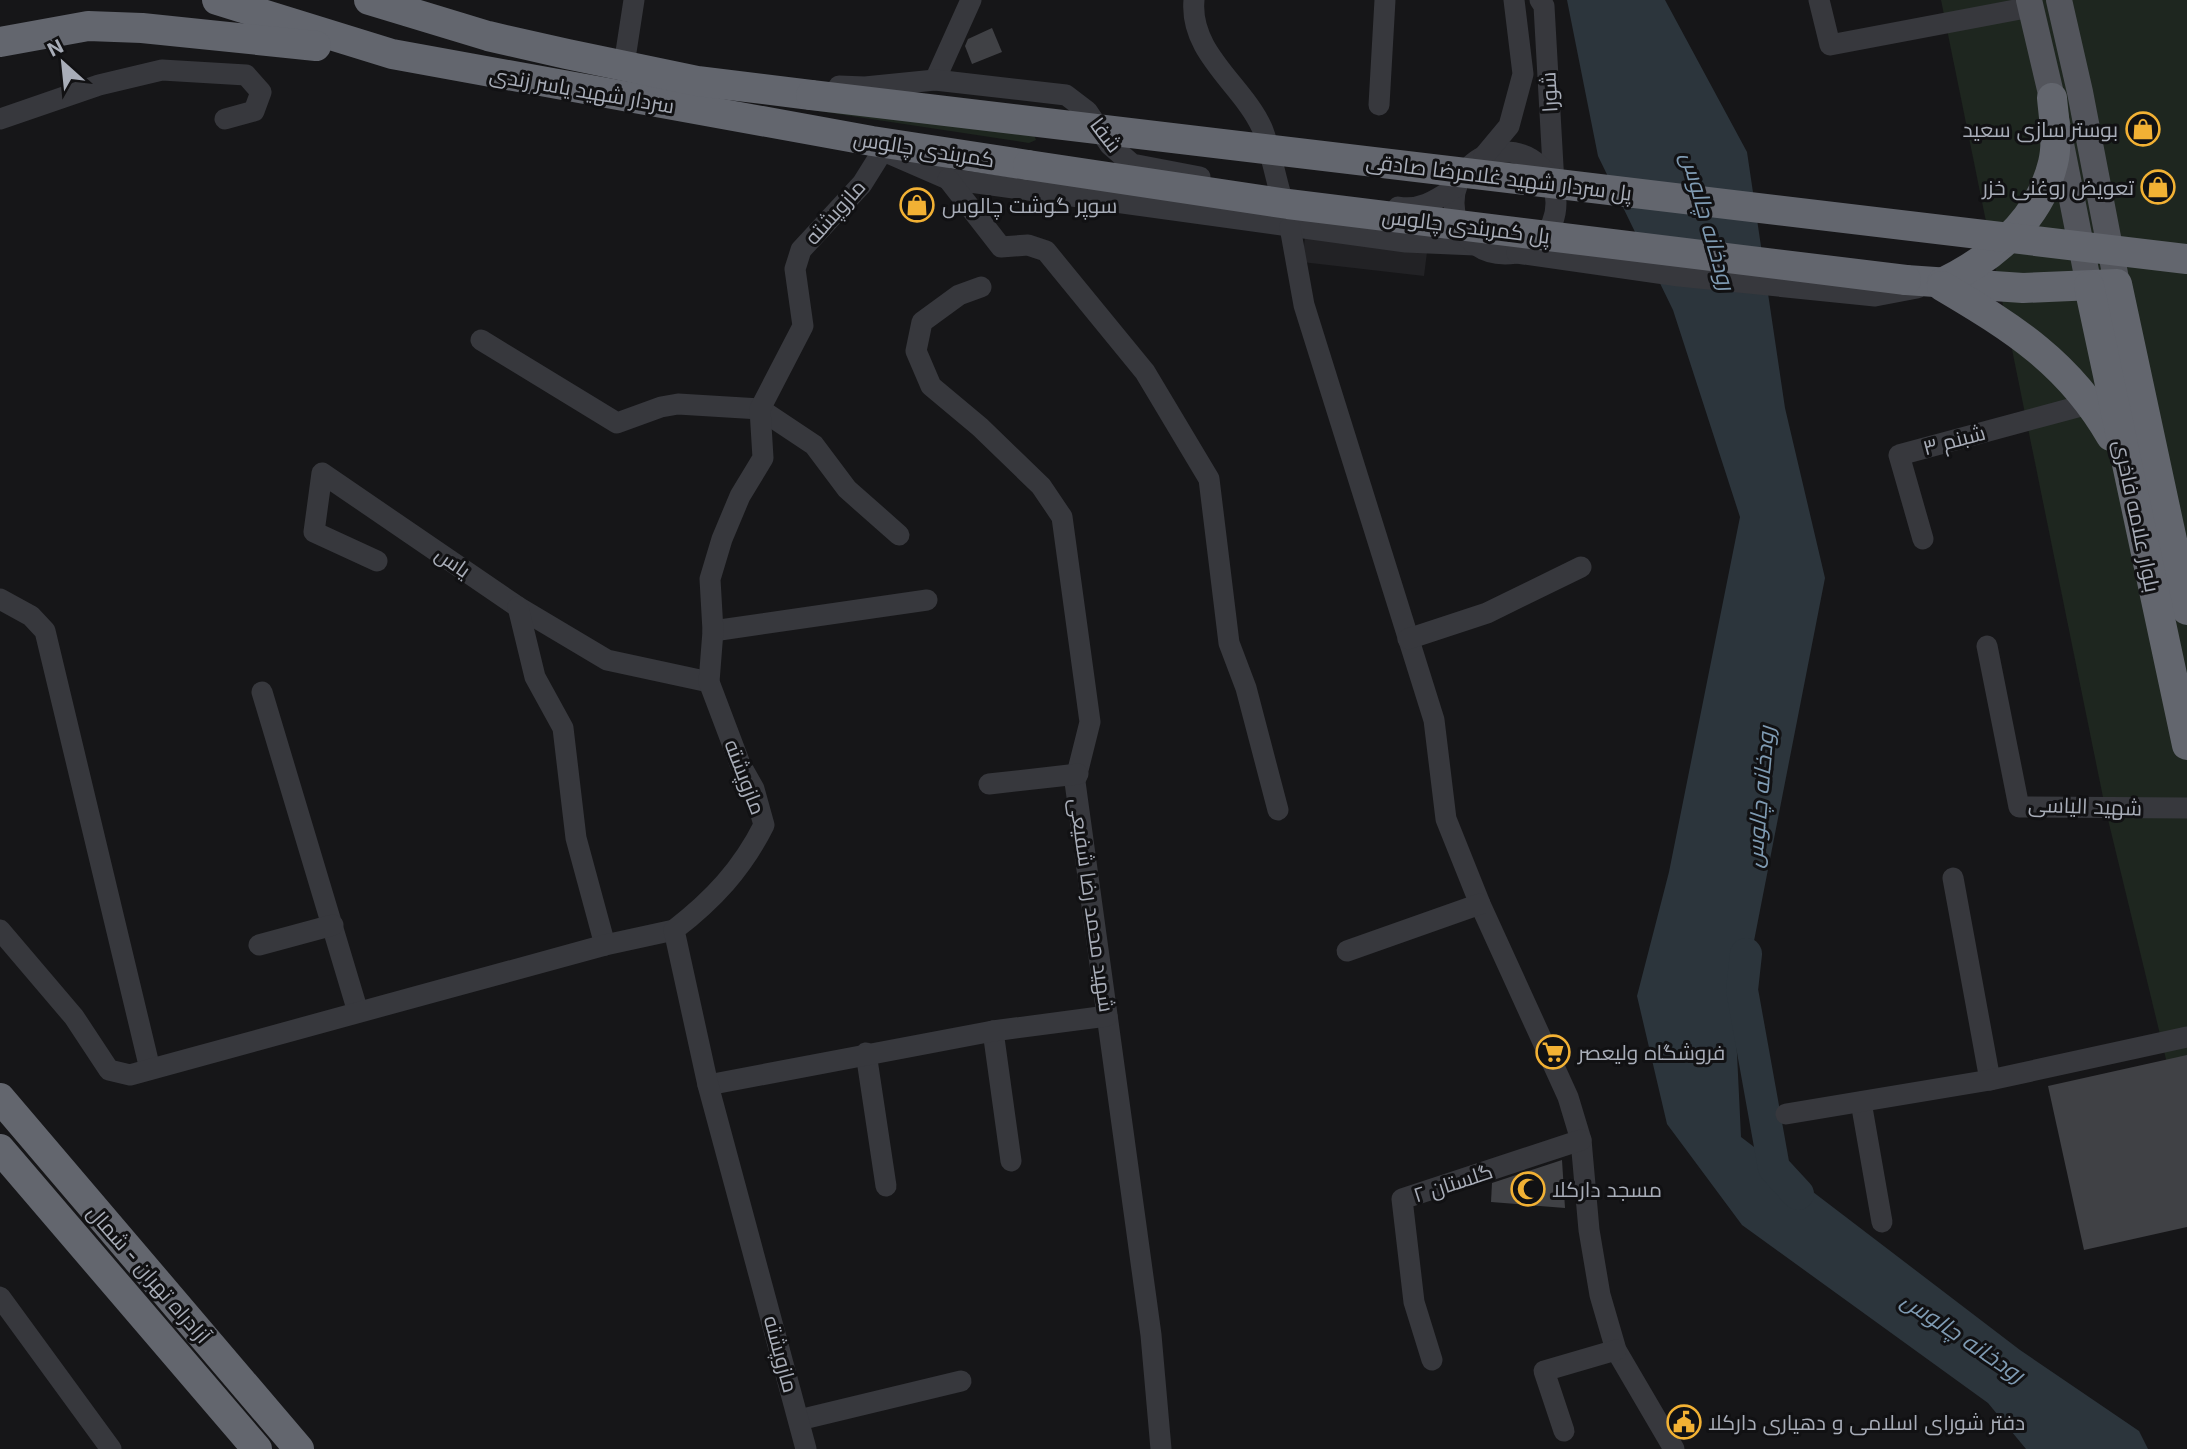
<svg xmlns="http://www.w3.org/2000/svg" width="2187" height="1449" font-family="Inter,Cairo,sans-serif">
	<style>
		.built { fill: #222225 }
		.green { fill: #1e261f }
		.water { fill: #2c353c }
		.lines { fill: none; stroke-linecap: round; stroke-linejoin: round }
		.river { stroke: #2c353c; stroke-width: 32 }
		.building { fill: #404145 }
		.minor { stroke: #37383d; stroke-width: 21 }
		.major { stroke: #53555c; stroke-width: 26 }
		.highway { stroke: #63666e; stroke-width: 30 }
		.highway-bridge { stroke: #63666e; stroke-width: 30 }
		.labels { text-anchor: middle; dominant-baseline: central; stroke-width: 6; stroke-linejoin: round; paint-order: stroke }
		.street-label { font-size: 21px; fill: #a8adb8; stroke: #111113 }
		.poi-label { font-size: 21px; fill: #a8adb8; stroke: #111113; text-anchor: start }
		.water-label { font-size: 23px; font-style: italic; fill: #7f9bb3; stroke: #111113 }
	</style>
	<rect width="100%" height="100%" fill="#161618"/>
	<path class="built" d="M 1305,237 L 1427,252 L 1424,276 L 1302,262 Z"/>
	<g class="green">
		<path d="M 1941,0 L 2187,0 L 2187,1146 L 2105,807 Z"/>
		<path d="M 785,106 L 1034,135 L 1036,140 L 1029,143 Z"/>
	</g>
	<path class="water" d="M 1567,0 L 1665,0 L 1747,152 L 1785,408 L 1825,578 L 1736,1033 L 1741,1137 L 2020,1350 L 2139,1431 L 2148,1449 L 2026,1449 L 1988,1403 L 1742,1225 L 1667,1124 L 1637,996 L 1669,872 L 1740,517 L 1673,310 L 1598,156 Z"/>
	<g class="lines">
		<path class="river" d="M 1746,954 L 1742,990 L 1774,1168 L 1798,1194"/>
	</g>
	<g class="building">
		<path d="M 992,28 L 1002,52 L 972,64 L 965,46 L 968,39 Z"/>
		<path d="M 2187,1055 L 2187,1227 L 2084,1250 L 2048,1086 Z"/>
		<path d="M 1562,1160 L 1565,1208 L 1491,1202 L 1492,1183 Z"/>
	</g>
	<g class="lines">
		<g class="minor">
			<path d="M 1194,0 C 1189,53 1243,85 1262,128 C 1270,148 1274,171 1280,192"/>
			<path d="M 1540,0 L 1544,6 L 1554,184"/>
			<path d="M 1819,0 L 1830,45 L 2031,7"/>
			<path d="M 624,65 L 634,0"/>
			<path d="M 935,80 L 971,0"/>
			<path d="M 839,86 L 865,87 L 935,80 L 1066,95 L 1087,111 L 1110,145 L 1132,164 L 1200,177"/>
			<path d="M 1379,105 L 1385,0"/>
			<path d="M 0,119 L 99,85 L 162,70 L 246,75 L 261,92 L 254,111 L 225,119"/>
			<path d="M 879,149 L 948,179 L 1406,242 L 1475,245"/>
			<circle cx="1505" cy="203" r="51"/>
			<path d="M 1484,156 L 1509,126 L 1523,74 L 1514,0"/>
			<path d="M 948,179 L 1001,247 L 1028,245 L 1046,251 L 1145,372 L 1209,479 L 1229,643 L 1246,688 L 1278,810"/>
			<path d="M 1398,207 C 1421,211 1436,200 1456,187"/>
			<path d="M 1290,227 L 1304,305 L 1434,720 L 1446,819 L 1480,904 L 1568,1097 L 1581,1140 L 1589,1230 L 1600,1295 L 1616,1350 L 1674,1449"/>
			<path d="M 1517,253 L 1679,276 L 1875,296 L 1917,288"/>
			<path d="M 981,287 L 959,295 L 922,322 L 916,351 L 931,386 L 980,427 L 1041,486 L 1062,517 L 1090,722 L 1075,782 L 1151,1335 L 1161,1449"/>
			<path d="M 481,340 L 617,423 L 661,407 L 678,404 L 760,409 L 814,445 L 847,489 L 899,535"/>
			<path d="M 1923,539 L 1899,455 L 2092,403"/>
			<path d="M 377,561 L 314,532 L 322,473 L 518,607 L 607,660 L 709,682"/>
			<path d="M 0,599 L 31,616 L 45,631 L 150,1069"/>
			<path d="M 518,607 L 535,677 L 563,728 L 576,838 L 605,945"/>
			<path d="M 713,631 L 927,600"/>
			<path d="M 1408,639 L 1487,613 L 1581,567"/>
			<path d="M 1987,646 L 2019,807 L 2187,808"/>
			<path d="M 262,692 L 358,1012"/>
			<path d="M 989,784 L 1078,774"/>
			<path d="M 1953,878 L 1990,1080"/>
			<path d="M 0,930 L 74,1017 L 109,1070 L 130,1075 L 605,945 L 674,930"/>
			<path d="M 259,945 L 333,925"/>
			<path d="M 1347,951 L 1480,904"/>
			<path d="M 993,1031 L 1011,1161"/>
			<path d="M 866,1053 L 886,1186"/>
			<path d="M 708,1085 L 993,1031 L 1107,1016"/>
			<path d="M 1861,1102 L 1882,1222"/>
			<path d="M 1786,1114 L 1990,1080 L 2187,1037"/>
			<path d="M 0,1297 L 111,1449"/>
			<path d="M 1432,1360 L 1414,1302 L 1402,1199 L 1581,1140"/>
			<path d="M 799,1420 L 961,1381"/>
			<path d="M 1564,1431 L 1544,1371 L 1616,1350"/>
			<path d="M 806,1449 L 708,1085 L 674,930 C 713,900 742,869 764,825 L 754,789 L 740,764 L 709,682 L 713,631 L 710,579 L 722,539 L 740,496 L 763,458 L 760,409 L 803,326 L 795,269 L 801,250 L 862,184 L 882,152"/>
		</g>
		<g class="major">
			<path d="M 2029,0 L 2052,98 L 2089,286"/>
			<path d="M 2059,0 L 2080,92 L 2117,284"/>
		</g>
		<g class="highway">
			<path d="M 217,0 L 392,54 L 872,141 L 1028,165"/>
			<path d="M 369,0 L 488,36 L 567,54 L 697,81 L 811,95"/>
			<path d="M 0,42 L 88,26 L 142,28 L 316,46"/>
			<path d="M 1906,280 L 2023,288 L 2117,284 L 2187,610"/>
			<path d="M 1942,283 C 1993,258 2039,221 2053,163 C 2058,143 2054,119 2052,98"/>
			<path d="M 1942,286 C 2013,328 2069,363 2111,436"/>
			<path d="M 2089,286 L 2187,745"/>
			<path d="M 0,1098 L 299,1449"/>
			<path d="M 0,1149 L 257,1449"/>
		</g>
		<g class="highway-bridge">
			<path d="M 811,95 L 2187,259"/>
			<path d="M 1028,165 L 1288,204 L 1906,280"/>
		</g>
	</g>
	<defs>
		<symbol id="shop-ring" viewBox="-11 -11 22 22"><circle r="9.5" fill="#111113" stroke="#f2b134" stroke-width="1.5"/><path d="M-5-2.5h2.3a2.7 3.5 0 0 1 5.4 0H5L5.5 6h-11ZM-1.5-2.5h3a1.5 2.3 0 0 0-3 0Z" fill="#f2b134"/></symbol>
		<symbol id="supermarket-ring" viewBox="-11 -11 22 22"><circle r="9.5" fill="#111113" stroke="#f2b134" stroke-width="1.5"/><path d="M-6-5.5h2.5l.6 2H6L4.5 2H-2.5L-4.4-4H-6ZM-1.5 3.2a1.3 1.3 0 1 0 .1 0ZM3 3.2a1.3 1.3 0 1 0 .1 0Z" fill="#f2b134"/></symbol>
		<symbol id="mosque-ring" viewBox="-11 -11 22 22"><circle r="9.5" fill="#111113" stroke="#f2b134" stroke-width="1.5"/><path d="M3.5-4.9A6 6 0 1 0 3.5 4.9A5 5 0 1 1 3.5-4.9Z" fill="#f2b134"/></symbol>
		<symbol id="civic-ring" viewBox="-11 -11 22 22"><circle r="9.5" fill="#111113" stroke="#f2b134" stroke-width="1.5"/><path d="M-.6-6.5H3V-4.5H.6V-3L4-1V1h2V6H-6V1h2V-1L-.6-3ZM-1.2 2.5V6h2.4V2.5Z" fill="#f2b134"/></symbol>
	</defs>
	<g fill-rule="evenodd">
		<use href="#shop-ring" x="2124" y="110" width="38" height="38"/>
		<use href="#shop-ring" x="2139" y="168" width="38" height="38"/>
		<use href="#shop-ring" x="898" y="186" width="38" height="38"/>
		<use href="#supermarket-ring" x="1534" y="1033" width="38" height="38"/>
		<use href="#mosque-ring" x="1509" y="1170" width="38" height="38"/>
		<use href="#civic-ring" x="1665" y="1403" width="38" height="38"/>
	</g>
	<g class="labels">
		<g class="street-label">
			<text transform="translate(582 90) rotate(10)">سردار شهید یاسر زندی</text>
			<text transform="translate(1549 92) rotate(-93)">شورا</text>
			<text transform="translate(1106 135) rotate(53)">شفا</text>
			<text transform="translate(924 149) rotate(9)">کمربندی چالوس</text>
			<text transform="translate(1499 177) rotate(7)">پل سردار شهید غلامرضا صادقی</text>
			<text transform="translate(835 212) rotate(-48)">مازوپشته</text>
			<text transform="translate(1466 226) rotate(7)">پل کمربندی چالوس</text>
			<text transform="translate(1954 440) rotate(-15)">شبنم ۳</text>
			<text transform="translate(2137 516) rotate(78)">بلوار علامه فاخری</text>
			<text transform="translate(453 562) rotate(35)">یاس</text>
			<text transform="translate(745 777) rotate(69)">مازوپشته</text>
			<text transform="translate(2085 806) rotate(2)">شهید الیاسی</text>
			<text transform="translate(1092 905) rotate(82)">شهید محمد رضا شفیعی</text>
			<text transform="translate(1453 1183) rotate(-18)">گلستان ۲</text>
			<text transform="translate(149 1274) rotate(49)">آزادراه تهران - شمال</text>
			<text transform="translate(781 1354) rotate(75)">مازوپشته</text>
		</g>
		<g class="poi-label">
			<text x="2118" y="129" text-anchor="end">بوستر سازی سعید</text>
			<text x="2134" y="187" text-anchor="end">تعویض روغنی خزر</text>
			<text x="942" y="205">سوپر گوشت چالوس</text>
			<text x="1578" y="1052">فروشگاه ولیعصر</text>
			<text x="1552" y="1189">مسجد دارکلا</text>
			<text x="1708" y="1422">دفتر شورای اسلامی و دهیاری دارکلا</text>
		</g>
		<g class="water-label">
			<text transform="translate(1708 221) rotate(74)">رودخانه چالوس</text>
			<text transform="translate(1760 797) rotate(-85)">رودخانه چالوس</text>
			<text transform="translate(1963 1337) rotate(34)">رودخانه چالوس</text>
		</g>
	</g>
	<g transform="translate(63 63) rotate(333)" stroke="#111113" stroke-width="5" paint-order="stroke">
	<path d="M0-5L12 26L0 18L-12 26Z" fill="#a8adb8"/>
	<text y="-10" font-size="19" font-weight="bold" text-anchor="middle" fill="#a8adb8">N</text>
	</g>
</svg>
